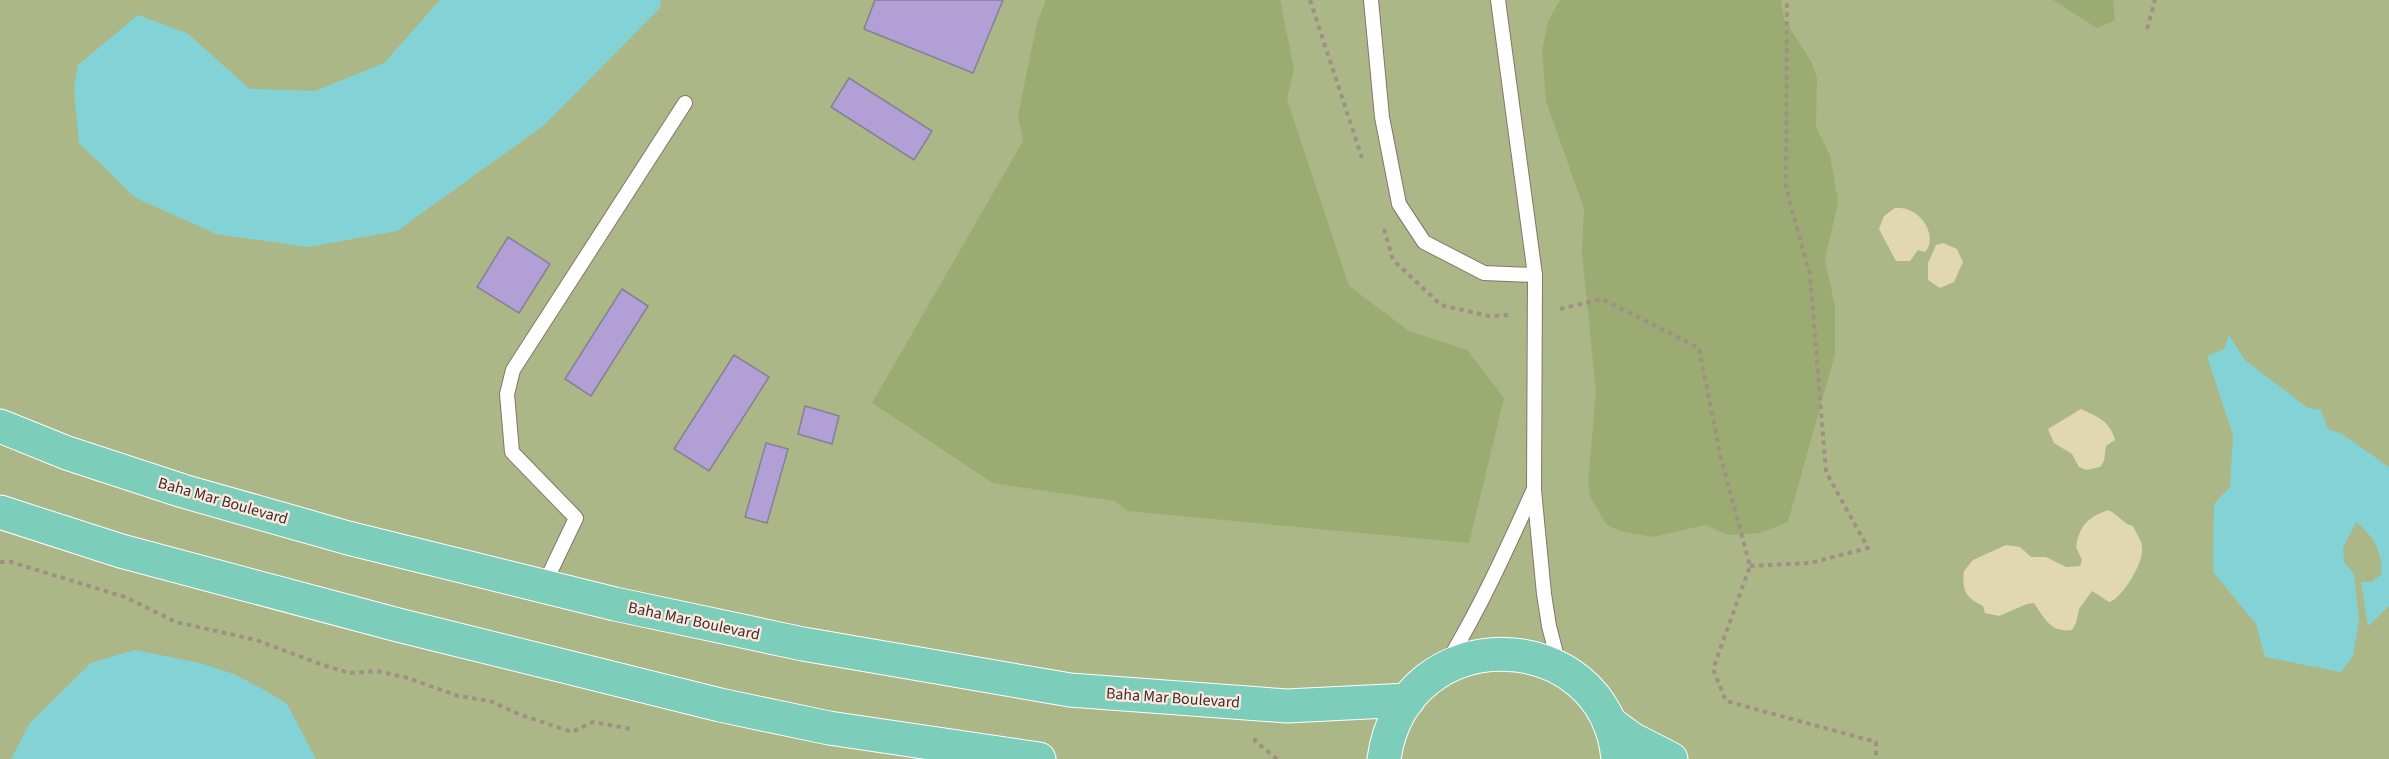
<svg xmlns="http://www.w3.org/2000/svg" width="2389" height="759" font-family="'Source Sans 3',sans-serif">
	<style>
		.green { fill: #abb787 }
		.forest { fill: #9cab72 }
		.sand { fill: #e1d8b3 }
		.water { fill: #83d3d6 }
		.building { fill: #b19fd5; stroke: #868095; stroke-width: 1.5 }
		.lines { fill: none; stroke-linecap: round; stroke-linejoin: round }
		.service-casing { stroke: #8a736b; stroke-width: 16 }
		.primary-casing { stroke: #fff; stroke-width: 35 }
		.path { stroke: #a18e87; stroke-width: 4; stroke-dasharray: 4.5 4.5; stroke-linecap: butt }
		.service { stroke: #fff; stroke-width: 14 }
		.primary { stroke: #7ccdb9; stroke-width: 33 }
		.labels { text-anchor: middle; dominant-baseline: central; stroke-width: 4.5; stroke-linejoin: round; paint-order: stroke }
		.street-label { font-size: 16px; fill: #392f2b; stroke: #fee9e1 }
	</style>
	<rect width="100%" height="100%" fill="#f5dbd1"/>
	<rect class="green" x="0" y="0" width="2389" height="759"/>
	<g class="forest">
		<path d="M 1046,0 L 1280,0 L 1294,69 L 1287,99 L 1349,286 L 1409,331 L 1467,350 L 1504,398 L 1469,543 L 1127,511 L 1115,501 L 993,483 L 872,403 L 1023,141 L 1018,115 L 1037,23 Z"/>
		<path d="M 1560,0 L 1781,0 L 1784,19 L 1811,61 L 1817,78 L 1816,127 L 1830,155 L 1838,202 L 1825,260 L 1835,306 L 1835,354 L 1788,522 L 1760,533 L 1728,535 L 1705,525 L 1653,537 L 1620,531 L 1607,525 L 1590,497 L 1588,483 L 1596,392 L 1582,253 L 1584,209 L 1546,101 L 1542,51 L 1548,21 Z"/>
		<path d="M 2053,0 L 2113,0 L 2115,20 L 2097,28 Z"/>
	</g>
	<g class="sand">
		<path d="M 1895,208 C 1900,208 1905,208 1909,210 C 1925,216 1937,239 1925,252 L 1918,250 L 1910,261 L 1896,261 L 1879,229 L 1884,216 Z"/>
		<path d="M 1943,243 L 1957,249 L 1963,262 L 1954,282 L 1940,288 L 1928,280 L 1928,263 L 1936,245 Z"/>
		<path d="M 2081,409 C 2098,417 2110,421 2115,440 L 2106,446 L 2104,461 L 2100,467 L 2086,470 L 2079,467 L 2072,454 L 2054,443 L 2048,429 Z"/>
		<path d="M 2108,510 C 2118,514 2123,524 2133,526 C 2136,533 2142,541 2142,548 C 2144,562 2122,599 2109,602 L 2092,591 L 2079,609 L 2076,623 L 2072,630 C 2051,633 2045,619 2034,603 L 2027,604 L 1999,616 L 1985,613 L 1983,606 C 1965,597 1962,591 1964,571 L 1973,560 L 2006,545 L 2020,547 L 2031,557 L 2046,557 L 2066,567 L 2080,566 L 2082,560 L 2076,547 C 2080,525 2087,518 2108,510 Z"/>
	</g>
	<g class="water">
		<path d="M 440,0 L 661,0 L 660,8 L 543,126 L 397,231 L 308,247 L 216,234 L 136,198 L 79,143 L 74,90 L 78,65 L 138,15 L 187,33 L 250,89 L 315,91 L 384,63 Z"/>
		<path d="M 2229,335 L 2245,360 L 2308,408 L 2321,410 L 2328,429 L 2342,434 L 2389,467 L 2389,606 L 2368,626 L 2361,582 L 2371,582 L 2382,574 C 2380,548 2376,539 2356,522 L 2343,548 L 2344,562 L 2354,574 L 2359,619 L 2353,656 L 2341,672 L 2265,657 L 2256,624 L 2213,572 L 2214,504 L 2230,487 L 2233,435 L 2207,356 L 2224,349 Z"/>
		<path d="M 135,650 L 200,663 L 234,674 L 266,691 L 287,704 L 316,759 L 11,759 L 30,723 L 91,663 Z"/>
	</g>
	<g class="building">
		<path d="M 875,0 L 1003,0 L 973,73 L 864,29 Z"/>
		<path d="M 849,78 L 932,131 L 914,160 L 831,107 Z"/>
		<path d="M 508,237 L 550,264 L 519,313 L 477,287 Z"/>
		<path d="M 622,289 L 648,306 L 591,396 L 565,379 Z"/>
		<path d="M 734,355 L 769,377 L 709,471 L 674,449 Z"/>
		<path d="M 805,406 L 839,416 L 832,444 L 798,434 Z"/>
		<path d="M 766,443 L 788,449 L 767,523 L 745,517 Z"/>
	</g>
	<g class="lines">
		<defs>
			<g id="service">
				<path d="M 1371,0 L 1382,117 L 1399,204 L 1424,242 L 1484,273 L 1535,275"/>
				<path d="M 1498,0 L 1535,275 L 1534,490 L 1544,594 L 1549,626 L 1559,665"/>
				<path d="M 544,585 L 576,518 L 512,452 L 507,394 L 513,370 L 685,103"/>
				<path d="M 1448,661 C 1481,606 1507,549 1533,491"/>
			</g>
			<g id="primary">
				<path d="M 0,426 L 67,453 L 183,491 L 348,538 L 615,604 L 803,644 L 1070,690 L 1287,706 L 1408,700"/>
				<path d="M 0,512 L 121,551 L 398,625 L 720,705 L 829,728 L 1039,759"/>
				<path d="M 1609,722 L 1632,739 L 1671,759"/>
				<path d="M 1384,759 C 1404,616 1606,623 1618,759"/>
			</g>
		</defs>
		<use href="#service" class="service-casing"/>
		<use href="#primary" class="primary-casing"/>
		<g class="path">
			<path d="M 1310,0 L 1362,158"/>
			<path d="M 2147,29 L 2155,0"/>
			<path d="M 1384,229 L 1393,260 L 1441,305 L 1489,316 L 1511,315"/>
			<path d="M 1560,309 L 1602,299 L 1699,348 L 1721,458 L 1750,566 L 1713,669 L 1726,701 L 1876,742 L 1876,759"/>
			<path d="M 0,562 L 11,562 L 125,597 L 176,622 L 256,640 L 326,666 L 350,673 L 377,671 L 408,678 L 458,696 L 490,701 L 521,715 L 572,732 L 593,722 L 631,729"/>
			<path d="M 1750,566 L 1810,563 L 1868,548 L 1826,472 L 1810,275 L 1786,188 L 1787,0"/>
			<path d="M 1255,738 L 1255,741 L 1277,759"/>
		</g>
		<use href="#service" class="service"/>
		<use href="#primary" class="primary"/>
	</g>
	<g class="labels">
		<g class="street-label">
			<text transform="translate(223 501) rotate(16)">Baha Mar Boulevard</text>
			<text transform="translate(694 621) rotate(12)">Baha Mar Boulevard</text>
			<text transform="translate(1173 698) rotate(4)">Baha Mar Boulevard</text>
		</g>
	</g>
</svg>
